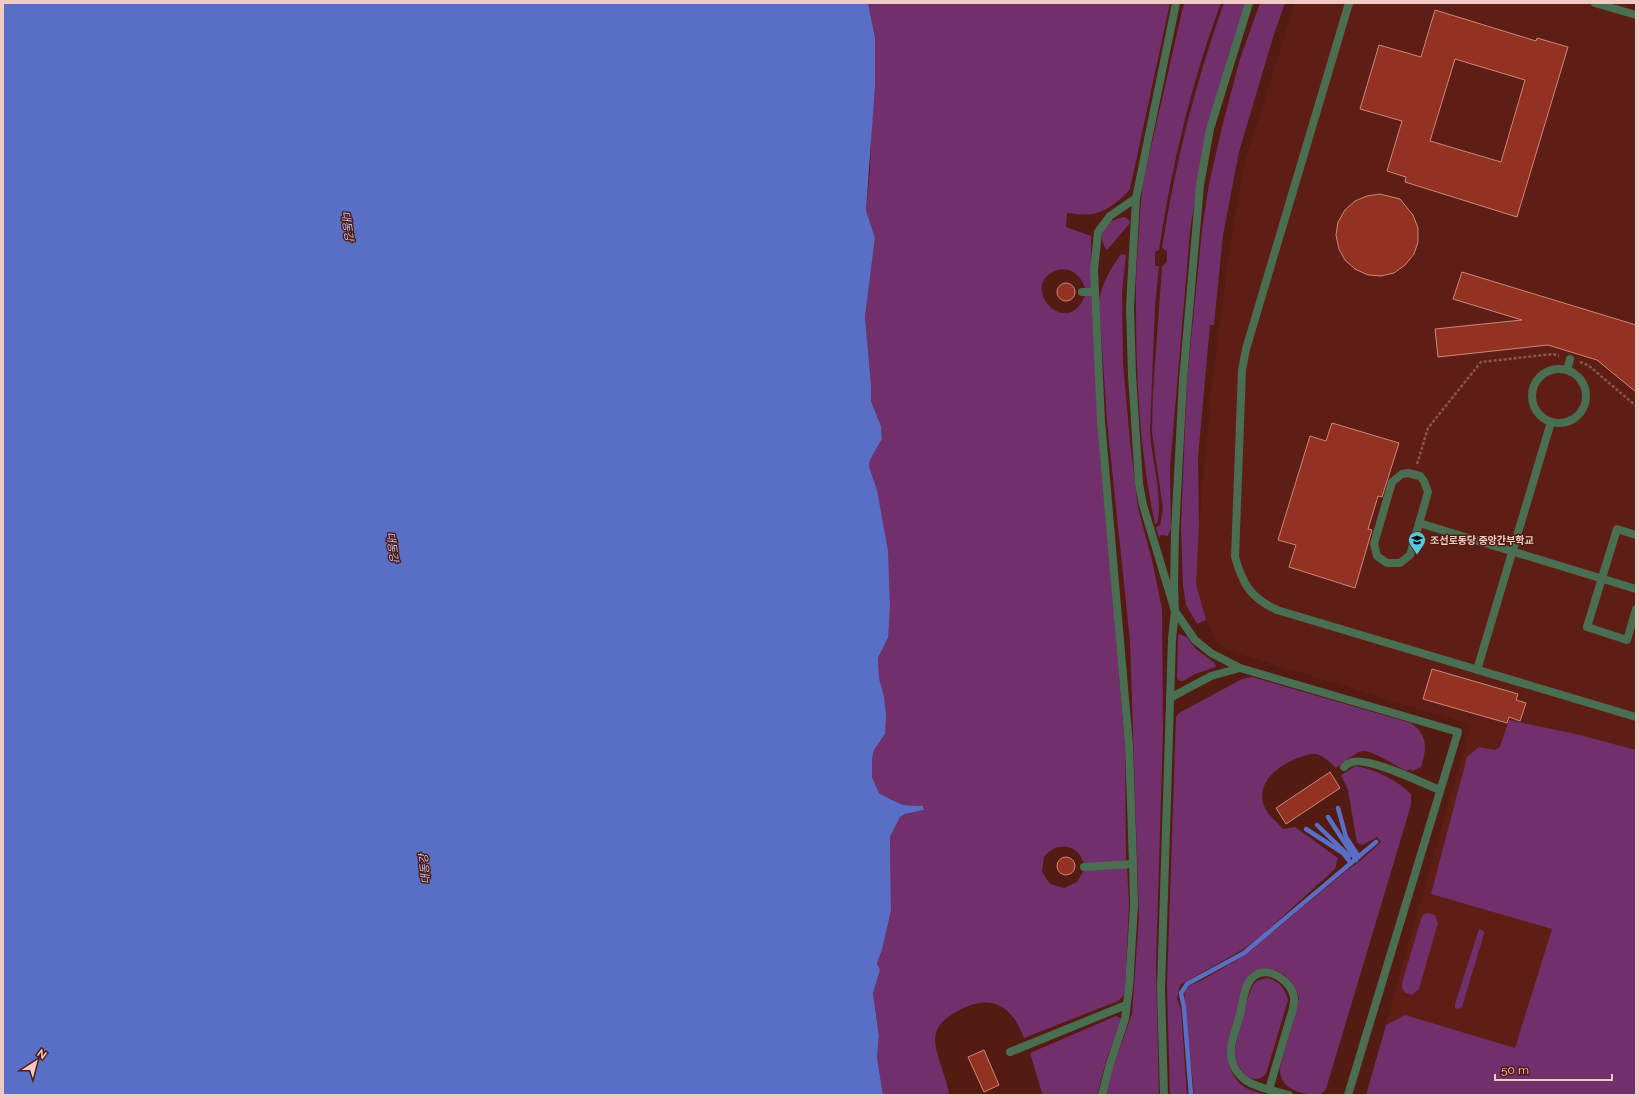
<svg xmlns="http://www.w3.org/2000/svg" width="1639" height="1098" font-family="Raleway,'Noto Sans KR',sans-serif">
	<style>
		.built { fill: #5f1e15 }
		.green { fill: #712f6b }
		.water { fill: #596ec5 }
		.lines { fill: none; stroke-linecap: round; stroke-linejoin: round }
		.stream { stroke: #596ec5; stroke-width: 4.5 }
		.building { fill: #933122; stroke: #cc887b; fill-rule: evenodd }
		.path { stroke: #88574e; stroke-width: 2.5; stroke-dasharray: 3 2; stroke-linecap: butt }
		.service { stroke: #4a6e52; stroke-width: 8 }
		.pedestrian { stroke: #4a6e52; stroke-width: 8 }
		.minor { stroke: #4a6e52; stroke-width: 8 }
		.labels { text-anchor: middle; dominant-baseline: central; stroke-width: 3; stroke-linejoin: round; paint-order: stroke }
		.poi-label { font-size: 10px; font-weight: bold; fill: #f0cbc4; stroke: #531b12; text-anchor: start }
		.water-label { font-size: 11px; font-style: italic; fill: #b6c4f2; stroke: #531b12 }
	</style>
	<rect width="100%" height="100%" fill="#531b12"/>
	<path class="built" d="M 1295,3 L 1636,3 L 1636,780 L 1522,1063 L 1386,1023 L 1471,725 L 1230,651 L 1215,640 L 1206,620 L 1196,584 L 1199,525 L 1212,383 L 1232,233 L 1245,161 Z"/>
	<g class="green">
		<path d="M 868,3 L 1170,3 L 1130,189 C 1123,198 1107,211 1096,213 C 1087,216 1076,214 1067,213 L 1066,227 L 1091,236 L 1091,288 L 1085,288 C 1081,275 1069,265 1055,271 C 1018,287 1068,341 1085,295 L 1091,295 L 1098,421 L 1125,747 L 1126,862 L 1084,864 C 1078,843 1056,841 1044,857 L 1042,872 L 1050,884 L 1064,888 L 1077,882 L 1084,870 L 1127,866 L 1129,905 L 1125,990 L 1123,996 L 1118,1001 L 1024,1038 C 1011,1003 989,993 956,1012 C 947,1017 939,1023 936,1033 C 931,1048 948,1078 949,1095 L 883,1095 L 877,1057 L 879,1036 L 873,993 L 880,970 L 877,963 L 882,950 L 891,911 L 890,837 L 900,817 L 905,814 L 924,810 L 923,806 L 903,805 L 890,799 L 879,793 L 872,777 L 872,759 L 874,750 L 885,734 L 884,696 L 879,678 L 878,658 L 888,638 L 877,490 L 869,466 L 870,460 L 882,439 L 881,426 L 871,401 L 871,384 L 865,317 L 875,238 L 866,210 L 870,168 L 875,37 Z"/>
		<path d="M 1184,3 L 1221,3 C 1191,83 1172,166 1159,250 L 1155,252 L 1155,266 L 1159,266 L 1155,306 L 1150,431 C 1151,458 1164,500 1157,523 L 1155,524 C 1140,454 1136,380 1136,309 C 1135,273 1139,236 1141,200 L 1143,182 Z"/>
		<path d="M 1224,3 L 1247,3 L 1198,182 L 1190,231 L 1170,468 L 1171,528 L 1168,536 L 1161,535 L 1159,538 L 1156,527 L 1160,525 L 1163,509 L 1152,432 L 1153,391 L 1162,267 L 1167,261 L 1167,251 L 1162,248 C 1175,164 1195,83 1224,3 Z"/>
		<path d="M 1260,3 L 1285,3 L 1274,34 L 1239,152 L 1223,235 L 1214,325 L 1210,325 L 1198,458 L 1199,525 L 1196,584 L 1206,620 L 1197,624 L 1186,605 L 1183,585 L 1181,526 L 1187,381 L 1202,230 L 1209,184 L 1222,127 L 1240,59 Z"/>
		<path d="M 1125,217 L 1129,220 L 1130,223 L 1107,250 C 1094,234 1107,219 1125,217 Z"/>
		<path d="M 1121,254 L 1126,255 L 1122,292 L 1123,363 L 1130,441 L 1138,508 L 1152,560 L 1162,609 L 1163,731 L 1156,965 L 1159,1095 L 1106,1095 L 1113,1067 L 1132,1014 L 1139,916 L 1130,641 L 1107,421 L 1099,303 C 1101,284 1110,270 1121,254 Z"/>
		<path d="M 1179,634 L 1187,637 L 1196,649 L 1215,663 L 1216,667 L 1195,674 L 1183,681 L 1179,681 L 1177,678 L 1178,636 Z"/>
		<path d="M 1252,677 L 1411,723 C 1428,735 1427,749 1421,767 L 1412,771 L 1411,769 L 1406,771 C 1396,766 1372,750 1363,751 C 1356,752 1342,763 1336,768 C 1330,762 1324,756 1316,754 C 1311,753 1305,756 1301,757 C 1281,763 1253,783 1265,808 C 1269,816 1278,823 1283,829 L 1295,827 L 1338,858 L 1335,869 L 1260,937 L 1242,950 L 1180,985 L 1177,999 L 1181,1009 L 1187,1095 L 1170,1095 L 1167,985 L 1176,717 L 1179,713 L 1242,679 Z"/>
		<path d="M 1509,720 L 1576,734 L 1636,750 L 1636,1095 L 1366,1095 L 1386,1025 L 1405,1015 L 1515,1048 L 1552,929 L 1431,894 L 1467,757 L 1479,747 L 1495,750 L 1500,747 Z"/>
		<path d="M 1355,766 C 1375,769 1397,780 1411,794 L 1411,805 L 1326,1089 L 1320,1095 C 1302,1095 1279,1090 1280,1068 L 1299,998 C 1293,975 1272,961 1250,974 L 1229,1064 C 1236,1087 1247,1090 1269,1095 L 1194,1095 L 1184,991 L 1189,986 L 1204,979 L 1245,955 L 1346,871 L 1360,861 L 1381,842 L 1377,837 L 1362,845 L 1357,843 L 1348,790 L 1341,775 Z"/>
		<path d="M 1428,913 L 1435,915 L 1438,923 L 1419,989 L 1412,995 L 1405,993 L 1402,988 L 1402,983 L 1421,919 L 1424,914 Z"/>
		<path d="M 1479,929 L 1484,931 L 1484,934 L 1462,1007 L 1458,1009 L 1455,1008 L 1455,1004 Z"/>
		<path d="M 1268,978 C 1280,982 1285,988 1288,1000 L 1266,1074 C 1252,1089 1235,1068 1235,1052 C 1235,1043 1249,989 1254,984 C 1258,979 1263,979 1268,978 Z"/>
		<path d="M 1116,1016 L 1122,1019 L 1107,1058 L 1097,1095 L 1041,1095 L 1042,1093 L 1030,1053 Z"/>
	</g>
	<path class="water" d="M 3,3 L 868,3 L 875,37 L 875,86 L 866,210 L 875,238 L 865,317 L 871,384 L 871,401 L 881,426 L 882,439 L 870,460 L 869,466 L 877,490 L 888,551 L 890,607 L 888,638 L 878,658 L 879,678 L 884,696 L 886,716 L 885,734 L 874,750 L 872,759 L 872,777 L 879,793 L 890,799 L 903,805 L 923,806 L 924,810 L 905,814 L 900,817 L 890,837 L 891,911 L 882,950 L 877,963 L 880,970 L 873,993 L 879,1036 L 877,1057 L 883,1095 L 3,1095 Z"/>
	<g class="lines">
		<g class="stream">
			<path d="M 1338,808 L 1346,837 L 1359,857"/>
			<path d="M 1328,817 L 1356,860"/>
			<path d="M 1317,825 L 1349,856"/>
			<path d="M 1306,829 L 1343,853 L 1351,863"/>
			<path d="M 1191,1095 L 1184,1008 L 1181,993 L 1187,984 L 1244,953 L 1376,842"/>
		</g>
	</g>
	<g class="building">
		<path d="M 1435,10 L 1536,41 L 1537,38 L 1568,47 L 1517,217 L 1405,182 L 1406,177 L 1387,171 L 1402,121 L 1360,109 L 1379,45 L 1421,57 ZM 1455,59 L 1525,80 L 1501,162 L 1430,141 Z"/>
		<path d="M 1380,194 L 1400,199 L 1413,215 L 1418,228 L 1418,242 L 1414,254 L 1405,265 L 1394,273 L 1381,276 L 1368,275 L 1355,269 L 1345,260 L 1339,249 L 1336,235 L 1338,222 L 1345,210 L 1355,201 L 1367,196 Z"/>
		<path d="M 1462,272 L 1636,325 L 1636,392 L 1597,360 L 1548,345 L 1438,357 L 1435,329 L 1522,320 L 1453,299 Z"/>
		<circle cx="1066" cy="292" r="9"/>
		<path d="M 1332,423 L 1399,443 L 1382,497 L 1378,496 L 1368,529 L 1372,530 L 1355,588 L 1289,567 L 1296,545 L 1278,540 L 1310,436 L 1326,441 Z"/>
		<path d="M 1432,669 L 1518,694 L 1516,700 L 1526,703 L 1520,721 L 1509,717 L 1507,723 L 1423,699 Z"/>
		<path d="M 1330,772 L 1340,788 L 1286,824 L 1276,808 Z"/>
		<circle cx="1066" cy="866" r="9"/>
		<path d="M 984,1050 L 999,1085 L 984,1092 L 968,1057 Z"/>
	</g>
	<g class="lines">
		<g class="path">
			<path d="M 1580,362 L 1588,365 L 1636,406"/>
			<path d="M 1417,464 L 1428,428 L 1481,362 L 1553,354 L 1559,356"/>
		</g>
		<g class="service">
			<path d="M 1349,3 L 1246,349 L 1242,370 L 1235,557 C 1243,585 1251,598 1277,610 L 1636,717"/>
			<path d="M 1595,3 L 1636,15"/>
			<path d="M 1082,292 L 1095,292"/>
			<path d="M 1344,767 C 1346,765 1349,763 1352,762 C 1370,757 1422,783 1440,790"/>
			<path d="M 1084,867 L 1133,864"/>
			<path d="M 1010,1052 L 1126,1005"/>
			<path d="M 1269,1090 C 1275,1068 1282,1046 1288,1025 C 1290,1017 1295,1007 1294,998 C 1293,982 1268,964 1253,977 C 1244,985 1243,1003 1240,1014 C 1238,1024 1230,1042 1231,1052 C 1232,1085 1264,1088 1289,1095"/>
			<path d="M 1102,1095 L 1110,1064 L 1125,1019 L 1129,987 L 1134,905 L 1133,864 L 1129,745 L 1101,421 L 1094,270 L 1098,232 L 1110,216 L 1136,198"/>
		</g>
		<g class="pedestrian">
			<circle cx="1559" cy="396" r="27"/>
			<path d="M 1567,370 L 1570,359"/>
			<path d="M 1408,473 L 1420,476 L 1424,481 L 1428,492 L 1410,555 L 1400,563 L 1387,563 L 1377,556 L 1374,544 L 1392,482 L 1402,474 Z"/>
			<path d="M 1419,523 L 1636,589"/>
			<path d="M 1636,535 L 1617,529 L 1587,627 L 1627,640 L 1636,609"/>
			<path d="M 1477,670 L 1551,422"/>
		</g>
		<g class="minor">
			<path d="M 1249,3 L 1210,129 L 1200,185 L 1183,380 L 1175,532 L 1174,587 L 1175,611 L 1195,640 L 1211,653 L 1240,668 L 1458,732 L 1348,1095"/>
			<path d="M 1170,698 L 1211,676 L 1240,668"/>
			<path d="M 1164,1095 L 1161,989 L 1172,639 L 1175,611 L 1143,505 L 1139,484 L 1132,375 L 1130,307 L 1136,198 L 1176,3"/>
		</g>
	</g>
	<defs>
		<symbol id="university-pin" viewBox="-11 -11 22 30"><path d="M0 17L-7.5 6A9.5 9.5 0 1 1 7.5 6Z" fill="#55cadf" stroke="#531b12"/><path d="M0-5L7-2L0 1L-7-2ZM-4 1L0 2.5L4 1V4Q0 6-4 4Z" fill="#111"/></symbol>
	</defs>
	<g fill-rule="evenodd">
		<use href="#university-pin" x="1407" y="530" width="20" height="27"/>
	</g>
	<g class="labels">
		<g class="poi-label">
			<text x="1430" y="540">조선로동당 중앙간부학교</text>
		</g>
		<g class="water-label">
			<text transform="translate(347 226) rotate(82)">대동강</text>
			<text transform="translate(392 547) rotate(82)">대동강</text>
			<text transform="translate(425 869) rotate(-96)">대동강</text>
		</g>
	</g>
	<rect width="1639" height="1098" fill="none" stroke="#f0cbc4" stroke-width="8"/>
	<g transform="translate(36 1062) rotate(36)" stroke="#531b12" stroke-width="3" paint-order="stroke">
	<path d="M0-3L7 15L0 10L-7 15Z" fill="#f0cbc4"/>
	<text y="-6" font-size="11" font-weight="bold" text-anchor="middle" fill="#f0cbc4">N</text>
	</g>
	<path d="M1495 1074v6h117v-6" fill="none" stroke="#f0cbc4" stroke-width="2"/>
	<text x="1501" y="1074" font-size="12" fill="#f0cbc4" stroke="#531b12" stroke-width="3" paint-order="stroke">50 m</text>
</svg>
